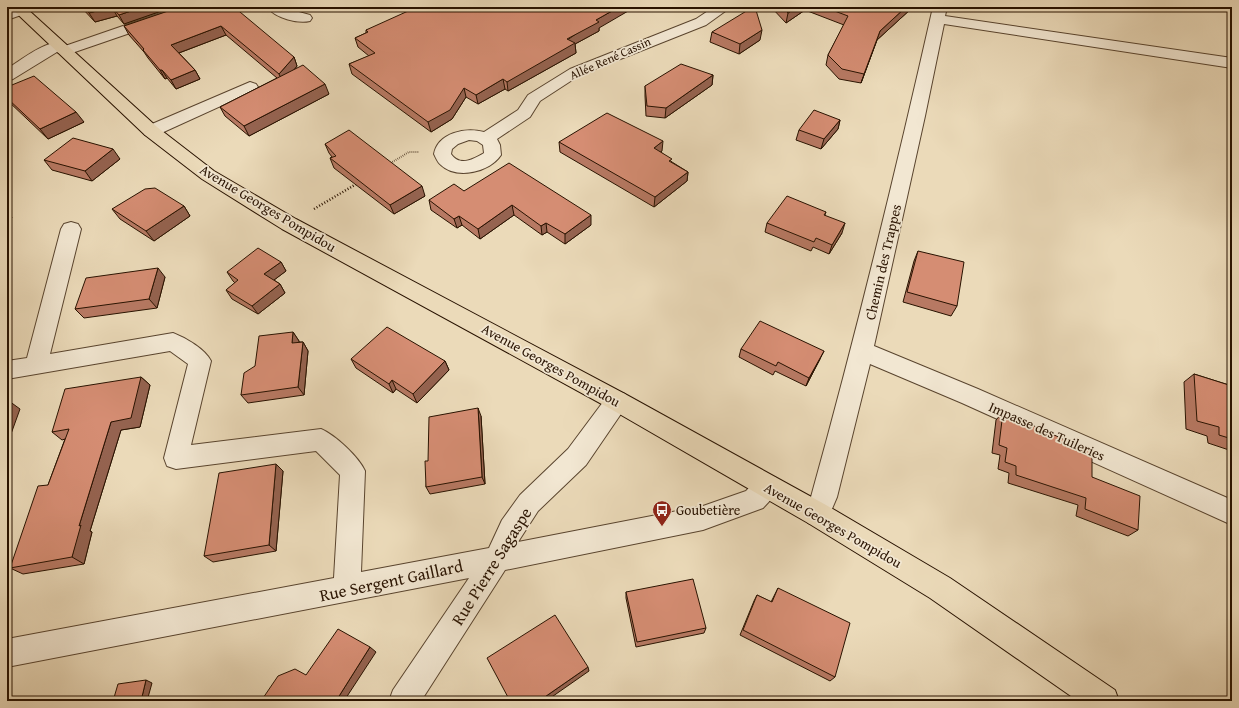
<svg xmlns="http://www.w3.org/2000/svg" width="1239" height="708" font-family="'Gentium Book Plus',serif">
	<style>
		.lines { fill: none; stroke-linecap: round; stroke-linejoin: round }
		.minor-casing { stroke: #59442e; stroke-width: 2 }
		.major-casing { stroke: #281200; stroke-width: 2 }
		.path-far1 { stroke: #281200; stroke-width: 2; stroke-dasharray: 0.5 1.5; stroke-linecap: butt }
		.path { stroke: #281200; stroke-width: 2.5; stroke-dasharray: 1 2; stroke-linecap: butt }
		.minor { fill: #f2e7d2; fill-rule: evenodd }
		.major { fill: #ebdab9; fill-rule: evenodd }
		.wall { fill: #b77963; stroke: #281200 }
		.shaded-wall { fill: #956350; stroke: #281200 }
		.building { fill: #d58d73; stroke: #281200 }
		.labels { text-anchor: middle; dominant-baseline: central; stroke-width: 3.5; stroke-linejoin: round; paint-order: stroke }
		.far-street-label { font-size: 12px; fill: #281200; stroke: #f2e7d2 }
		.street-label { font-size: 14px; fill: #281200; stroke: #f2e7d2 }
		.poi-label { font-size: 14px; fill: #281200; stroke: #f2e7d2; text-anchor: start }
		.near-street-label { font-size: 17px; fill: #281200; stroke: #f2e7d2 }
	</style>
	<rect width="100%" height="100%" fill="#ebdab9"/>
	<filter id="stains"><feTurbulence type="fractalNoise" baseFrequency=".005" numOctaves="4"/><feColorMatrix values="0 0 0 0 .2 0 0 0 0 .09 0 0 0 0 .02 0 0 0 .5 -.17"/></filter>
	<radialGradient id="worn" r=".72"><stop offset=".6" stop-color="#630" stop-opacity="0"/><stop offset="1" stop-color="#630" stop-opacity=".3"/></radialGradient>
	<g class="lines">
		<defs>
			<g id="minor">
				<path d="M 18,7 L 24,8 L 26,11 L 24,14 L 7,20 L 7,11 Z"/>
				<path d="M 178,7 L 199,7 L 197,10 L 69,54 L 64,55 L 57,52 L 13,79 L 7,81 L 7,69 C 21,60 47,39 63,43 L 65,46 Z"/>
				<path d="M 267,7 C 282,7 295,11 310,15 L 312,18 L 310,21 C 298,24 275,18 267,7 Z"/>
				<path d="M 714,7 L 731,7 L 706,25 L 580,75 L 540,101 L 530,117 L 497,139 L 500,145 L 501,155 C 490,172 457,180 441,165 C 438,163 436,158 434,154 C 438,133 465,127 484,132 L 518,110 L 528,95 L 570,69 L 696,19 ZM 469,140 L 477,141 L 483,145 L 484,153 C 474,159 460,167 451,154 L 452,149 L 458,144 Z"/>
				<path d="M 933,7 L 947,7 L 945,16 L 1232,58 L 1232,68 L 944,24 L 925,116 L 874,346 L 978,389 L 1232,500 L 1232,525 L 962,403 L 870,364 L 837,497 L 826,523 L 817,526 L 808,523 L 804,514 L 811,497 C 856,335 896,171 933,7 Z"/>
				<path d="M 250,82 L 256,84 L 258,87 L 256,90 L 157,135 L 151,136 L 145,135 L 143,131 L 145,127 Z"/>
				<path d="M 71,222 L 78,224 L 81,229 L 50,354 L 173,333 C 186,338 205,349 211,361 L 191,445 L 321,429 C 335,435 359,457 365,471 L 361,572 L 489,548 L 502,520 L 520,495 L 568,449 L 609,394 L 617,391 L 625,394 L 629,401 L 625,408 L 586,465 L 538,511 L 518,542 L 703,506 L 746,491 L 758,478 L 767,474 L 776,478 L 780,486 L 776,494 L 763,508 L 703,530 L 505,570 L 421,701 L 389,701 L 393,690 L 469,578 L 7,667 L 7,639 L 334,578 L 340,475 L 316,451 L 176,469 L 167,466 L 164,458 L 188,364 L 170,351 L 7,379 L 7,361 L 27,358 L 61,229 L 64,224 Z"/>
			</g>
			<path id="major" d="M 10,7 L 25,7 L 157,127 L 214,171 L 296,219 L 625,394 L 826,505 L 950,578 L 1115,690 L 1119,701 L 1078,701 L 930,598 L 808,523 L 609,408 L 282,229 L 202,179 L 145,135 Z"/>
		</defs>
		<use href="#minor" class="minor-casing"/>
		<use href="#major" class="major-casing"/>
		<path class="path-far1" d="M 389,164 L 409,152 L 419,152"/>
		<path class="path" d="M 314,209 L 358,183"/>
		<use href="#minor" class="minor"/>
		<use href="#major" class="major"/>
	</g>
	<g class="wall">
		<path d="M 81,7 L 173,7 L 124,24 L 117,16 L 95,22 Z"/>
		<path d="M 180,7 L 294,57 L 297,66 L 295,69 L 329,94 L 249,136 L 225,116 L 220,107 L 277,78 L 226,35 L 179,53 L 195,70 L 200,79 L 176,89 L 167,78 L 165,79 L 148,58 L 144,52 L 129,35 L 124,26 Z"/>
		<path d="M 771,7 L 912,7 L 912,8 L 877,40 L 861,83 L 839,79 L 826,65 L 828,55 L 844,25 L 805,10 L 786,23 Z"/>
		<path d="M 599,28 L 599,31 L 575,44 L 576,53 L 508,91 L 505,89 L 478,104 L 466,97 L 452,119 L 431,132 L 352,74 L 349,64 L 369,56 L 358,47 L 355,38 L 366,33 L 366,30 Z"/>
		<path d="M 712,32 L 760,40 L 739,54 L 710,42 Z"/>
		<path d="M 713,75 L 712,85 L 665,118 L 646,116 L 645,96 L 645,86 Z"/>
		<path d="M 7,87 L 84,122 L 48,139 L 7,100 Z"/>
		<path d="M 840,120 L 838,129 L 821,149 L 796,140 L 799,130 Z"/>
		<path d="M 559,142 L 662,151 L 661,152 L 672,162 L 688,172 L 687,181 L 654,207 L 560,152 Z"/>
		<path d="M 325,144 L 425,196 L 394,214 L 334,168 L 330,158 L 332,157 L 329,153 Z"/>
		<path d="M 120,159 L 92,181 L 52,170 L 44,160 Z"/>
		<path d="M 464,191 L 591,225 L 565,244 L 547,232 L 542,235 L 514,215 L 480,239 L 462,225 L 457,228 L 431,210 L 429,200 Z"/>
		<path d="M 184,206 L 190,216 L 154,241 L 120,219 L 112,209 Z"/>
		<path d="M 826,212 L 825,215 L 842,233 L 829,254 L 813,247 L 811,251 L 765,232 L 767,223 Z"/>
		<path d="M 918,251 L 957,306 L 951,316 L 903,302 L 914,261 Z"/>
		<path d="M 281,262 L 286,271 L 274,280 L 280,284 L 285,293 L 258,314 L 232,299 L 226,290 L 235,283 L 233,281 L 227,272 Z"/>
		<path d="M 165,277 L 157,308 L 84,318 L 75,309 Z"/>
		<path d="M 293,332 L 299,341 L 299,342 L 303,342 L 308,351 L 304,395 L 248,403 L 241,395 L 255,366 Z"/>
		<path d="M 741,349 L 820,359 L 806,386 L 775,371 L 773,375 L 739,357 Z"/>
		<path d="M 351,359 L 445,361 L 449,370 L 417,403 L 396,389 L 393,393 L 356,368 Z"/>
		<path d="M 1194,374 L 1232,386 L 1232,451 L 1208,443 L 1207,436 L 1186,429 L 1184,382 Z"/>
		<path d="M 141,377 L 150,385 L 140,427 L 121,430 L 90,531 L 92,532 L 84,564 L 23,574 L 10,568 L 48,485 L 65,439 L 62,440 L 52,432 Z"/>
		<path d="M 1003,412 L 1092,477 L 1138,530 L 1128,536 L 1076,516 L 1078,505 L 1008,483 L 1009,473 L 998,469 L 1000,455 L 992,453 L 996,420 Z"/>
		<path d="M 481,416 L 485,484 L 430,494 L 426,487 L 428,461 Z"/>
		<path d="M 283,471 L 276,551 L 213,562 L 204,556 Z"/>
		<path d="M 778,588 L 835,677 L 830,681 L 740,635 L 754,601 L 757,595 L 771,602 Z"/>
		<path d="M 626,592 L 706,628 L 704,633 L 636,647 L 626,598 Z"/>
	</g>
	<g class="shaded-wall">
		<path d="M 112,7 L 117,16 L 95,22 L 89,13 Z"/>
		<path d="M 143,7 L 173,7 L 124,24 L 119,15 Z"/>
		<path d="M 619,7 L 635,7 L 599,28 L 599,31 L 575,44 L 576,53 L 508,91 L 507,82 L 596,20 Z"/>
		<path d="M 798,7 L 806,7 L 805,10 L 786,23 L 788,13 Z"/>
		<path d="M 906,7 L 912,7 L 912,8 L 877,40 L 861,83 L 880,31 Z"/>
		<path d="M 221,26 L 226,35 L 176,54 L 171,45 Z"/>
		<path d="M 762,30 L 760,40 L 739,54 L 740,44 Z"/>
		<path d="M 294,57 L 297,66 L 283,83 L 279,74 Z"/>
		<path d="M 160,70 L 162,70 L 167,78 L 165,79 Z"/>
		<path d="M 195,70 L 200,79 L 176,89 L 171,80 Z"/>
		<path d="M 713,75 L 712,85 L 665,118 L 666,108 Z"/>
		<path d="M 503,79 L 505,89 L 478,104 L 476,95 Z"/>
		<path d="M 325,84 L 329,94 L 249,136 L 244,126 Z"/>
		<path d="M 464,88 L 466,97 L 452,119 L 431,132 L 428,122 Z"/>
		<path d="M 76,112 L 84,122 L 48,139 L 40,129 Z"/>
		<path d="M 840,120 L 838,129 L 821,149 L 824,139 Z"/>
		<path d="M 663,141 L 662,151 L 653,157 L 654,148 Z"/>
		<path d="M 113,149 L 120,159 L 92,181 L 85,171 Z"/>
		<path d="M 688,172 L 687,181 L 654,207 L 655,197 Z"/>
		<path d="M 422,186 L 425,196 L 394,214 L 390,205 Z"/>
		<path d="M 512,205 L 514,215 L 480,239 L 478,229 Z"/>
		<path d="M 184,206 L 190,216 L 154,241 L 146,231 Z"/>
		<path d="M 7,212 L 12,217 L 7,228 Z"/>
		<path d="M 591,215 L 591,225 L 565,244 L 565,234 Z"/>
		<path d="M 459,216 L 462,225 L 457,228 L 454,219 Z"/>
		<path d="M 546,223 L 547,232 L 542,235 L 541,226 Z"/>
		<path d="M 845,223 L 842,233 L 829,254 L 832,245 Z"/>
		<path d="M 281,262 L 286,271 L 270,283 L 264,274 Z"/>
		<path d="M 158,268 L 165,277 L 157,308 L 149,299 Z"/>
		<path d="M 280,284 L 285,293 L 258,314 L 252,306 Z"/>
		<path d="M 7,295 L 11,299 L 7,308 Z"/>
		<path d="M 293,332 L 299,341 L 298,352 L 292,343 Z"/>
		<path d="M 303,342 L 308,351 L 304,395 L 298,387 Z"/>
		<path d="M 824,351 L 820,359 L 806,386 L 809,378 Z"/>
		<path d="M 445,361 L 449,370 L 417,403 L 413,394 Z"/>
		<path d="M 141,377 L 150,385 L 140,427 L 121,430 L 90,531 L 92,532 L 84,564 L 72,557 L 79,526 L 111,422 Z"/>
		<path d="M 392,380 L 396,389 L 393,393 L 389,384 Z"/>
		<path d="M 9,401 L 20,409 L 7,445 L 7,406 Z"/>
		<path d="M 478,408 L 481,416 L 485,484 L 482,477 Z"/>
		<path d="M 276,464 L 283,471 L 276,551 L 269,545 Z"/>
		<path d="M 370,647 L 376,652 L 344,701 L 336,701 Z"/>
		<path d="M 588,667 L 589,671 L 546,701 L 539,701 Z"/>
		<path d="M 146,680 L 152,683 L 147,701 L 141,701 Z"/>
	</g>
	<g class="building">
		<path d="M 84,7 L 143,7 L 119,15 L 112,7 L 89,13 Z"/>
		<path d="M 180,7 L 234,7 L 294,57 L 279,74 L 221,26 L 171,45 L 195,70 L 171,80 L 162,70 L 160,70 L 143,50 L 144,49 L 124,26 Z"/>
		<path d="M 417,7 L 619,7 L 596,20 L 599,22 L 567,39 L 575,43 L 507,82 L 503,79 L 476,95 L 464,88 L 450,110 L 428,122 L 349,64 L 375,53 L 355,38 L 368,32 L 366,30 Z"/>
		<path d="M 753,7 L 755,7 L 762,30 L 740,44 L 712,32 Z"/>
		<path d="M 782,7 L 798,7 L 788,13 Z"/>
		<path d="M 824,7 L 906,7 L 880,31 L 864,74 L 842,69 L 828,55 L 848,16 Z"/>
		<path d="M 681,64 L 713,75 L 666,108 L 647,106 L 645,86 Z"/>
		<path d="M 303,65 L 325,84 L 244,126 L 220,107 Z"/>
		<path d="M 34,76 L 76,112 L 40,129 L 7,98 L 7,87 Z"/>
		<path d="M 814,110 L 840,120 L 824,139 L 799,130 Z"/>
		<path d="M 607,113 L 663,141 L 654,148 L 672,159 L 669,161 L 688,172 L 655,197 L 559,142 Z"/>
		<path d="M 349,130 L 422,186 L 390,205 L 330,158 L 336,156 L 325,144 Z"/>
		<path d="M 73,138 L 113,149 L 85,171 L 44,160 Z"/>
		<path d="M 509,163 L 591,215 L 565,234 L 546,223 L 541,226 L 512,205 L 478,229 L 459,216 L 454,219 L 429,200 L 454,184 L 464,191 Z"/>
		<path d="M 155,188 L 184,206 L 146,231 L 112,209 L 145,189 Z"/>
		<path d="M 787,196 L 826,212 L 824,215 L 845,223 L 832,245 L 816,238 L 814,242 L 767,223 Z"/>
		<path d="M 258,248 L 281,262 L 264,274 L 280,284 L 252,306 L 226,290 L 238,280 L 227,272 Z"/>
		<path d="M 918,251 L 964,262 L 957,306 L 907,292 Z"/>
		<path d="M 158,268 L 149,299 L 75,309 L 86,278 Z"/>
		<path d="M 760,321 L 824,351 L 809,378 L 778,362 L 776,366 L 741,349 Z"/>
		<path d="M 387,327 L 445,361 L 413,394 L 392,380 L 389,384 L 351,359 Z"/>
		<path d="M 293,332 L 292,343 L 303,342 L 298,387 L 241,395 L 244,373 L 255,366 L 259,336 Z"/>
		<path d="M 1194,374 L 1232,386 L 1232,439 L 1219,435 L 1219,427 L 1197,421 Z"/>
		<path d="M 141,377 L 131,418 L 111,422 L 79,526 L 81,525 L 72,557 L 10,568 L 38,486 L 48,485 L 69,429 L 52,432 L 65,389 Z"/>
		<path d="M 478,408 L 482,477 L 426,487 L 425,461 L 428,461 L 429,417 Z"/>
		<path d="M 1003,412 L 1092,452 L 1092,477 L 1140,496 L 1138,530 L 1085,509 L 1086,498 L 1016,475 L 1016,466 L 1005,462 L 1007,448 L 999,445 Z"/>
		<path d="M 276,464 L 269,545 L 204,556 L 219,473 Z"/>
		<path d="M 693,579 L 706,628 L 637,642 L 626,592 Z"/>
		<path d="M 778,588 L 850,623 L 835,677 L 743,630 L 757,595 L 772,602 Z"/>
		<path d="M 555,615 L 588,667 L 539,701 L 510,701 L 487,658 Z"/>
		<path d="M 338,629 L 370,647 L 336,701 L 261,701 L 278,676 L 295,669 L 306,675 Z"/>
		<path d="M 146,680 L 141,701 L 113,701 L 118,684 Z"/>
	</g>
	<defs>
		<symbol id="bus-pin" viewBox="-11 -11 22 30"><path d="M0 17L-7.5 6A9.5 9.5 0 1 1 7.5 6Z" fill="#8f2418" stroke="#f2e7d2"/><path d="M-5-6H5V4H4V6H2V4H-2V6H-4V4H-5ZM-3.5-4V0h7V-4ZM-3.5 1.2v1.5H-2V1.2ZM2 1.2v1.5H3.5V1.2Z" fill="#fff"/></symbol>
	</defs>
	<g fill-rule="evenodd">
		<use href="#bus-pin" x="651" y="499" width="22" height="30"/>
	</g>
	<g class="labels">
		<g class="far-street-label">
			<text transform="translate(610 58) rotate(-24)">Allée René Cassin</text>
		</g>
		<g class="street-label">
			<text transform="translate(268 208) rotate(31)">Avenue Georges Pompidou</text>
			<text transform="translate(883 262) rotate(-77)">Chemin des Trappes</text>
			<text transform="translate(551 365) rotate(29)">Avenue Georges Pompidou</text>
			<text transform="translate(1047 431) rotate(24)">Impasse des Tuileries</text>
			<text transform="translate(833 525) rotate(30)">Avenue Georges Pompidou</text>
		</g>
		<g class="poi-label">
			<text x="676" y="510">Goubetière</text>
		</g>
		<g class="near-street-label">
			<text transform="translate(491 566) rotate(-58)">Rue Pierre Sagaspe</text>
			<text transform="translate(391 580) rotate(-12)">Rue Sergent Gaillard</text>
		</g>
	</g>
	<rect width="1239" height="708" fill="none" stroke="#ebdab9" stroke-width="24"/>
	<rect x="8" y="8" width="1223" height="692" fill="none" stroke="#281200" stroke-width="2"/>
	<rect x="12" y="12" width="1215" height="684" fill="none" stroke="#281200"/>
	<rect width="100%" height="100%" filter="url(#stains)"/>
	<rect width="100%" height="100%" fill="url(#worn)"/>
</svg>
